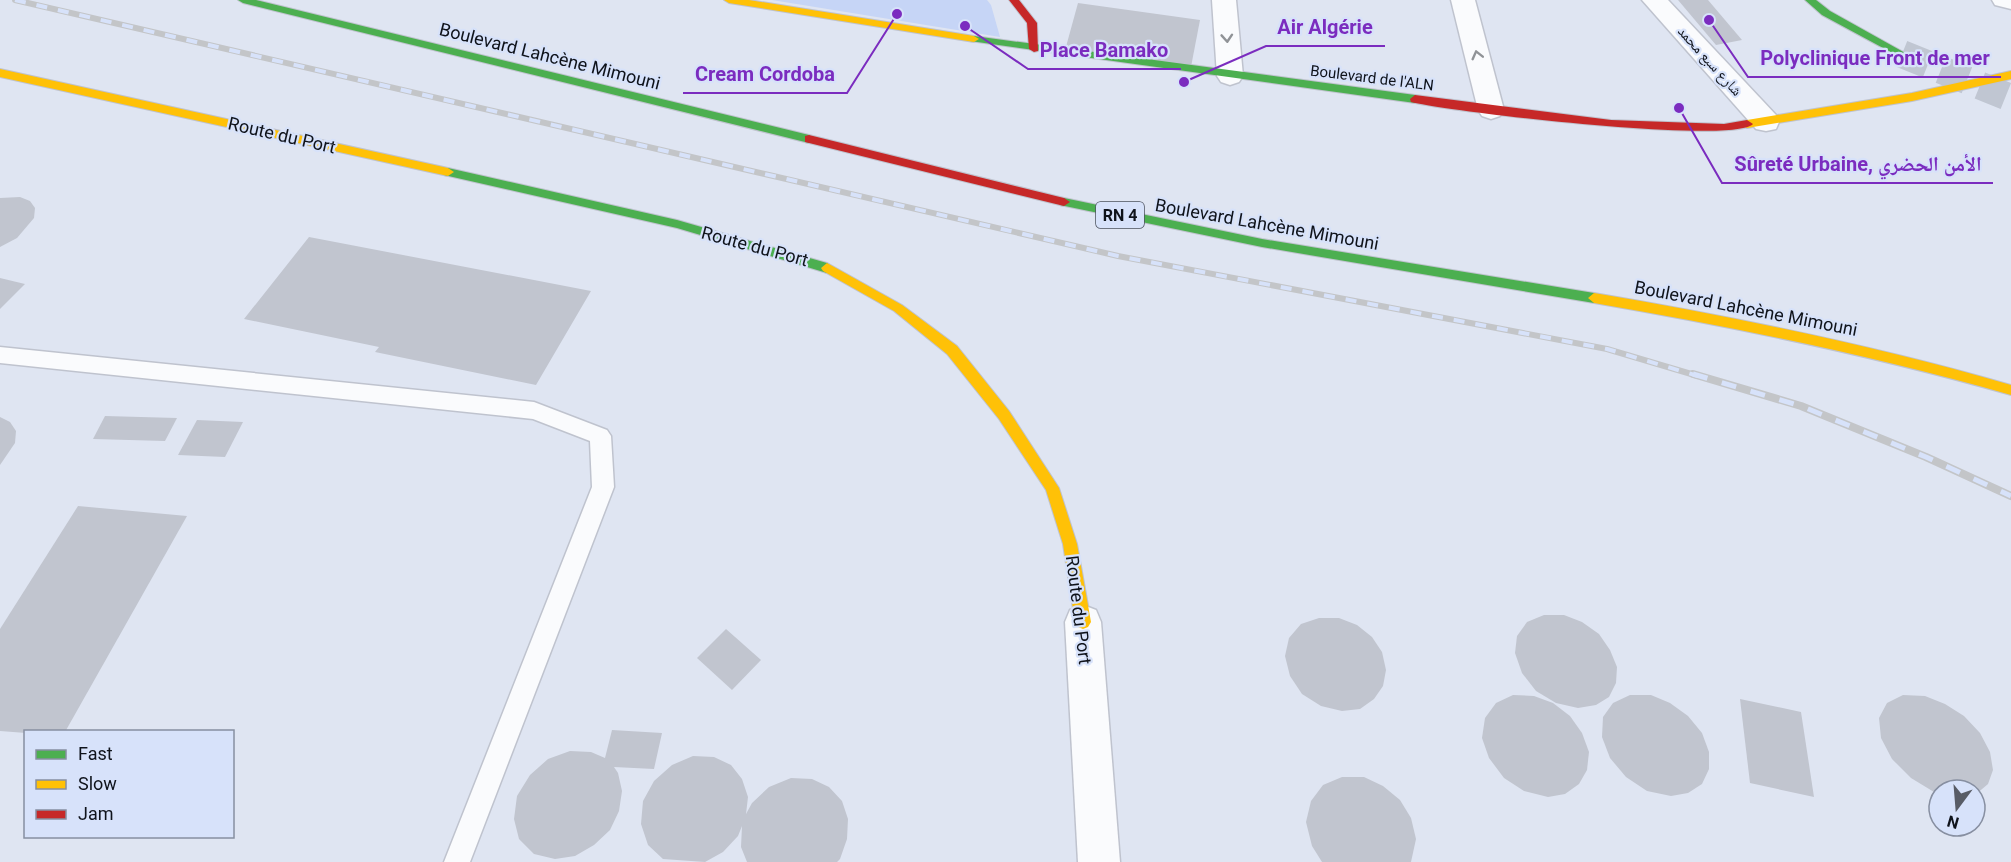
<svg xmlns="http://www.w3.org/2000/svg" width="2011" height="862" font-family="Roboto,'Noto Naskh Arabic',sans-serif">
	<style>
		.green { fill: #c6d5f6 }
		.building { fill: #c1c5cf }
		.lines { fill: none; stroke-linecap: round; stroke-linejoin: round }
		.secondary-tunnel { stroke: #c0c6d2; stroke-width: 28; stroke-dasharray: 28 14; stroke-linecap: butt }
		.lane-casing { stroke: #bfc3ce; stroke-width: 3 }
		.street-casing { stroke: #bfc3ce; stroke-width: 3 }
		.fast-casing { stroke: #bfc3ce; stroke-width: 2 }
		.slow-casing { stroke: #bfc3ce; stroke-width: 2 }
		.jam-casing { stroke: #bfc3ce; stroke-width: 2 }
		.lane { fill: #fafbfd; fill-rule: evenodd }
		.street { fill: #fafbfd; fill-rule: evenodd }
		.fast { fill: #4caf50; fill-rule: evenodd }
		.slow { fill: #ffc107; fill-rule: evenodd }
		.jam { fill: #c62828; fill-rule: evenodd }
		.rail-far1-casing { stroke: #c3c5c8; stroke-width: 6 }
		.rail-casing { stroke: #c3c5c8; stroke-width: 8 }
		.rail-far1 { stroke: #d7e2fa; stroke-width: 4; stroke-dasharray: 11; stroke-linecap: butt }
		.rail { stroke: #d7e2fa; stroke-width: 5; stroke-dasharray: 15; stroke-linecap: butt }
		.oneway { stroke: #909397 }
		.labels { text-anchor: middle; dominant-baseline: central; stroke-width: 4.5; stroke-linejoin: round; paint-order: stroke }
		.far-street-label { font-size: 15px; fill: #0f131b; stroke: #d7e2fa }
		.shield { fill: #d7e2fa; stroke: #4b515e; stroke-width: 1.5 }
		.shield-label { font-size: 16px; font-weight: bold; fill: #0f131b }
		.street-label { font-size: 18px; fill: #0f131b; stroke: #d7e2fa }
		.leader { fill: none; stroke: #7b2cbf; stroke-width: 2 }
		.callout-dot { fill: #7b2cbf; stroke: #d7e2fa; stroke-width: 2 }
		.callout-label { font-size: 20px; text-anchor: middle; font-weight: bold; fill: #7b2cbf; stroke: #d7e2fa; stroke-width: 4.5; stroke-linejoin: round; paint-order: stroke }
	</style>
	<rect width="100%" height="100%" fill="#dfe5f2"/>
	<path class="green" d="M 772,0 L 987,0 L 991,5 L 1000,37 Z"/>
	<g class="building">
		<path d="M 1678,0 L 1708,0 L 1742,40 L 1716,45 Z"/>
		<path d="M 1078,3 L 1200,20 L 1190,72 L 1064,54 Z"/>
		<path d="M 20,197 L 30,201 L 35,208 L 34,218 L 17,238 L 0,247 L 0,198 Z"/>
		<path d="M 309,237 L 591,291 L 536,385 L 375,352 L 379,347 L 244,319 Z"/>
		<path d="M 0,278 L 25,284 L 0,309 Z"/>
		<path d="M 105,416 L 177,418 L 165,441 L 93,439 Z"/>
		<path d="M 0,417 L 10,422 L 16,431 L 15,443 L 0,465 Z"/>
		<path d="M 197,420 L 243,422 L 225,457 L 178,455 Z"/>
		<path d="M 78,506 L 187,516 L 65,732 L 26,733 L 0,731 L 0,629 Z"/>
		<path d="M 1544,615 L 1564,615 L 1582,622 L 1599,634 L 1610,650 L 1617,667 L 1616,683 L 1609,697 L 1596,705 L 1578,708 L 1556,703 L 1536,691 L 1522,673 L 1515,653 L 1517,636 L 1527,622 Z"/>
		<path d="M 1319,618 L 1339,618 L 1357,625 L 1372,637 L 1382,652 L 1386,670 L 1383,686 L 1374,699 L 1360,709 L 1342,711 L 1321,706 L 1302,694 L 1290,676 L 1285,656 L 1289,638 L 1301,624 Z"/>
		<path d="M 726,629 L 761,660 L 732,690 L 697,658 Z"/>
		<path d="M 1513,695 L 1534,696 L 1553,703 L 1570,716 L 1582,733 L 1589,752 L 1587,770 L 1579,784 L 1565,794 L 1548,797 L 1524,791 L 1504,778 L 1489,758 L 1482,738 L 1485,718 L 1496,703 Z"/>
		<path d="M 1630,695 L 1651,695 L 1670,703 L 1688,716 L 1702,733 L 1709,752 L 1709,769 L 1702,784 L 1688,793 L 1671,796 L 1647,791 L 1626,777 L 1610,758 L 1602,737 L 1603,717 L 1613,703 Z"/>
		<path d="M 1903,695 L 1925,696 L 1945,704 L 1964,716 L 1980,733 L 1990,752 L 1993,770 L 1988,784 L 1975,795 L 1975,790 L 1934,792 L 1911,778 L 1892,759 L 1881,738 L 1879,718 L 1887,703 Z"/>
		<path d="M 1740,699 L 1801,712 L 1814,797 L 1750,783 Z"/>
		<path d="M 612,730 L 662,733 L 654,769 L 614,767 L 618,773 L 622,791 L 619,811 L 610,830 L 594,845 L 575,856 L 555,859 L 534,854 L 519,839 L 514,819 L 517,796 L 530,775 L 548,759 L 570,751 L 591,752 L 605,758 Z"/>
		<path d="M 693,756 L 714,757 L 731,765 L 742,779 L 748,797 L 746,814 L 752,803 L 769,787 L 791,778 L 812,779 L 829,787 L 842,801 L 848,819 L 847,839 L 840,859 L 837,862 L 747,862 L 741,847 L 742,826 L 738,836 L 723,852 L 705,862 L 663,859 L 648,845 L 641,824 L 643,801 L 654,781 L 672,765 Z"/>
		<path d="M 1342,777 L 1364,777 L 1383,786 L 1400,800 L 1411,818 L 1416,839 L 1411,862 L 1322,862 L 1312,846 L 1306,822 L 1311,801 L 1323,785 Z"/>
	</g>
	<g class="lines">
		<path class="secondary-tunnel" d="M 1902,54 L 2011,98"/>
		<defs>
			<path id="lane" d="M 0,347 L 534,402 L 607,430 L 611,436 L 614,487 L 470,862 L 444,862 L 592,487 L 590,441 L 533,419 L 0,363 Z"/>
			<g id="street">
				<path d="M 1212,0 L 1236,0 L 1243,76 L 1239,82 L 1230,85 L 1221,82 L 1217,76 Z"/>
				<path d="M 1451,0 L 1475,0 L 1504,110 L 1500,116 L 1491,119 L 1482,116 L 1478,110 Z"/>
				<path d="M 1642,0 L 1668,0 L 1776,115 L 1779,122 L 1776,129 L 1766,131 L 1756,129 Z"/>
				<path d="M 1992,0 L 2011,0 L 2011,9 L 1995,5 Z"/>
				<path d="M 1083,605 L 1096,610 L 1101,622 L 1120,862 L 1078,862 L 1065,622 L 1070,610 Z"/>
			</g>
			<g id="fast">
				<path d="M 238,0 L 256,0 L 809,135 L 815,139 L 809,143 L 243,3 Z"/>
				<path d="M 1805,0 L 1816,0 L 1830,11 L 1907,54 L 1902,57 L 1898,56 L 1822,15 Z"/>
				<path d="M 974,36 L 1415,95 L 1420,99 L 1415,103 L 970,41 L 970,37 Z"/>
				<path d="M 448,168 L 677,220 L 827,263 L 833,268 L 827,273 L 677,228 L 444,175 L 444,169 Z"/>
				<path d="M 1064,198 L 1262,239 L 1594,293 L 1600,298 L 1594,303 L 1262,247 L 1060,205 L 1058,202 Z"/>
			</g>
			<g id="slow">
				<path d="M 724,0 L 749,0 L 974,36 L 979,39 L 974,42 L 729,3 Z"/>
				<path d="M 0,69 L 448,168 L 454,172 L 448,176 L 0,77 Z"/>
				<path d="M 2011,71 L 2011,79 L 1912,101 L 1747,128 L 1741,124 L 1747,120 L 1912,93 Z"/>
				<path d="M 827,263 L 902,305 L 957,346 L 1009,411 L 1059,488 L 1077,544 L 1091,622 L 1088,627 L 1083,629 L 1078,627 L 1075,622 L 1063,544 L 1046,490 L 999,419 L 947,354 L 894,311 L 823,271 L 821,268 Z"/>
				<path d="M 1594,293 C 1735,317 1874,345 2011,385 L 2011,395 C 1874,356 1735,327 1594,303 L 1588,298 Z"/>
			</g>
			<g id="jam">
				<path d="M 1009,0 L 1019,0 L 1037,23 L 1038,51 L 1034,52 L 1029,49 L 1027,23 Z"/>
				<path d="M 1415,95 L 1611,120 L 1724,124 L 1747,120 L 1753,124 C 1732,145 1451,112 1411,102 L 1410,99 Z"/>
				<path d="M 809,135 L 1064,198 L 1070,202 L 1064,206 L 805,142 L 805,136 Z"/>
			</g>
		</defs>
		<use href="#lane" class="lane-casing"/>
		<use href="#street" class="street-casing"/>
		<use href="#fast" class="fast-casing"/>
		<use href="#slow" class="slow-casing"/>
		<use href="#jam" class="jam-casing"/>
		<use href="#lane" class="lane"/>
		<use href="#street" class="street"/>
		<use href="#fast" class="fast"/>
		<use href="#slow" class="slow"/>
		<use href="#jam" class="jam"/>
		<defs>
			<path id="rail-far1" d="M 15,0 L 1118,256 L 1607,349 L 1698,376"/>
			<path id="rail" d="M 1693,374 L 1801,406 L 1926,457 L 2011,496"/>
		</defs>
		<use href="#rail-far1" class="rail-far1-casing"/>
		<use href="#rail" class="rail-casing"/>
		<use href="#rail-far1" class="rail-far1"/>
		<use href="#rail" class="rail"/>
	</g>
	<defs><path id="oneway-chevron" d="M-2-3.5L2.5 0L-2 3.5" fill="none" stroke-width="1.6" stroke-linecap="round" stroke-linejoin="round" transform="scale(1.5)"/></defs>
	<g class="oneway">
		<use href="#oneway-chevron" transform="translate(1227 38) rotate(86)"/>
		<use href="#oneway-chevron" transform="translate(1477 55) rotate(-104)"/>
	</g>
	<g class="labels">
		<g class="far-street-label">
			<text transform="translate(1710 61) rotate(48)">شارع سبع محمد</text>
			<text transform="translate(1372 78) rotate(7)">Boulevard de l'ALN</text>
		</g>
		<rect class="shield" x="1096" y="202" width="48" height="26" rx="4.5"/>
		<g class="shield-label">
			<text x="1120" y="215">RN 4</text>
		</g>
		<g class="street-label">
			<text transform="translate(550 56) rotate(14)">Boulevard Lahcène Mimouni</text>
			<text transform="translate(282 135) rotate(13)">Route du Port</text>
			<text transform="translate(1267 224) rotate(10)">Boulevard Lahcène Mimouni</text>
			<text transform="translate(755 246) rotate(15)">Route du Port</text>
			<text transform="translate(1746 308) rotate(11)">Boulevard Lahcène Mimouni</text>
			<text transform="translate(1079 610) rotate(83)">Route du Port</text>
		</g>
	</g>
	<path class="leader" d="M1184 82L1266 46H1385M965 26L1028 69H1181M1709 20L1748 77H2001M897 14L847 93H683M1679 108L1722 183H1993"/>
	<g class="callout-dot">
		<circle cx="1184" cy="82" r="6"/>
		<circle cx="965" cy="26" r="6"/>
		<circle cx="1709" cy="20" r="6"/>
		<circle cx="897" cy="14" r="6"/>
		<circle cx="1679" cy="108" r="6"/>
	</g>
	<g class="callout-label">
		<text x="1325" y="34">Air Algérie</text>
		<text x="1104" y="57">Place Bamako</text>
		<text x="1875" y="65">Polyclinique Front de mer</text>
		<text x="765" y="81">Cream Cordoba</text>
		<text x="1858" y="171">Sûreté Urbaine, الأمن الحضري</text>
	</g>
	<rect x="24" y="730" width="210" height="108" fill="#d7e2fa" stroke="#878fa1" stroke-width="1.5"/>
	<rect x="36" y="750" width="30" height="9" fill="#4caf50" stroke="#878fa1" stroke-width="1.5"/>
	<text x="78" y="760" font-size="18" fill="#0f131b">Fast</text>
	<rect x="36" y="780" width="30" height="9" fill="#ffc107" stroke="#878fa1" stroke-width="1.5"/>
	<text x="78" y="790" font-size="18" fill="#0f131b">Slow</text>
	<rect x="36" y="810" width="30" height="9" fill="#c62828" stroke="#878fa1" stroke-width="1.5"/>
	<text x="78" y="820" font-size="18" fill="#0f131b">Jam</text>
	<g transform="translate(1957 808) rotate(196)"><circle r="28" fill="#d7e2fa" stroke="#878fa1" stroke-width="1.5"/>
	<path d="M0-4.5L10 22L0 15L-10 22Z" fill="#585c66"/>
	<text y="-9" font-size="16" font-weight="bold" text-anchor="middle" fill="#0f131b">N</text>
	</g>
</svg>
